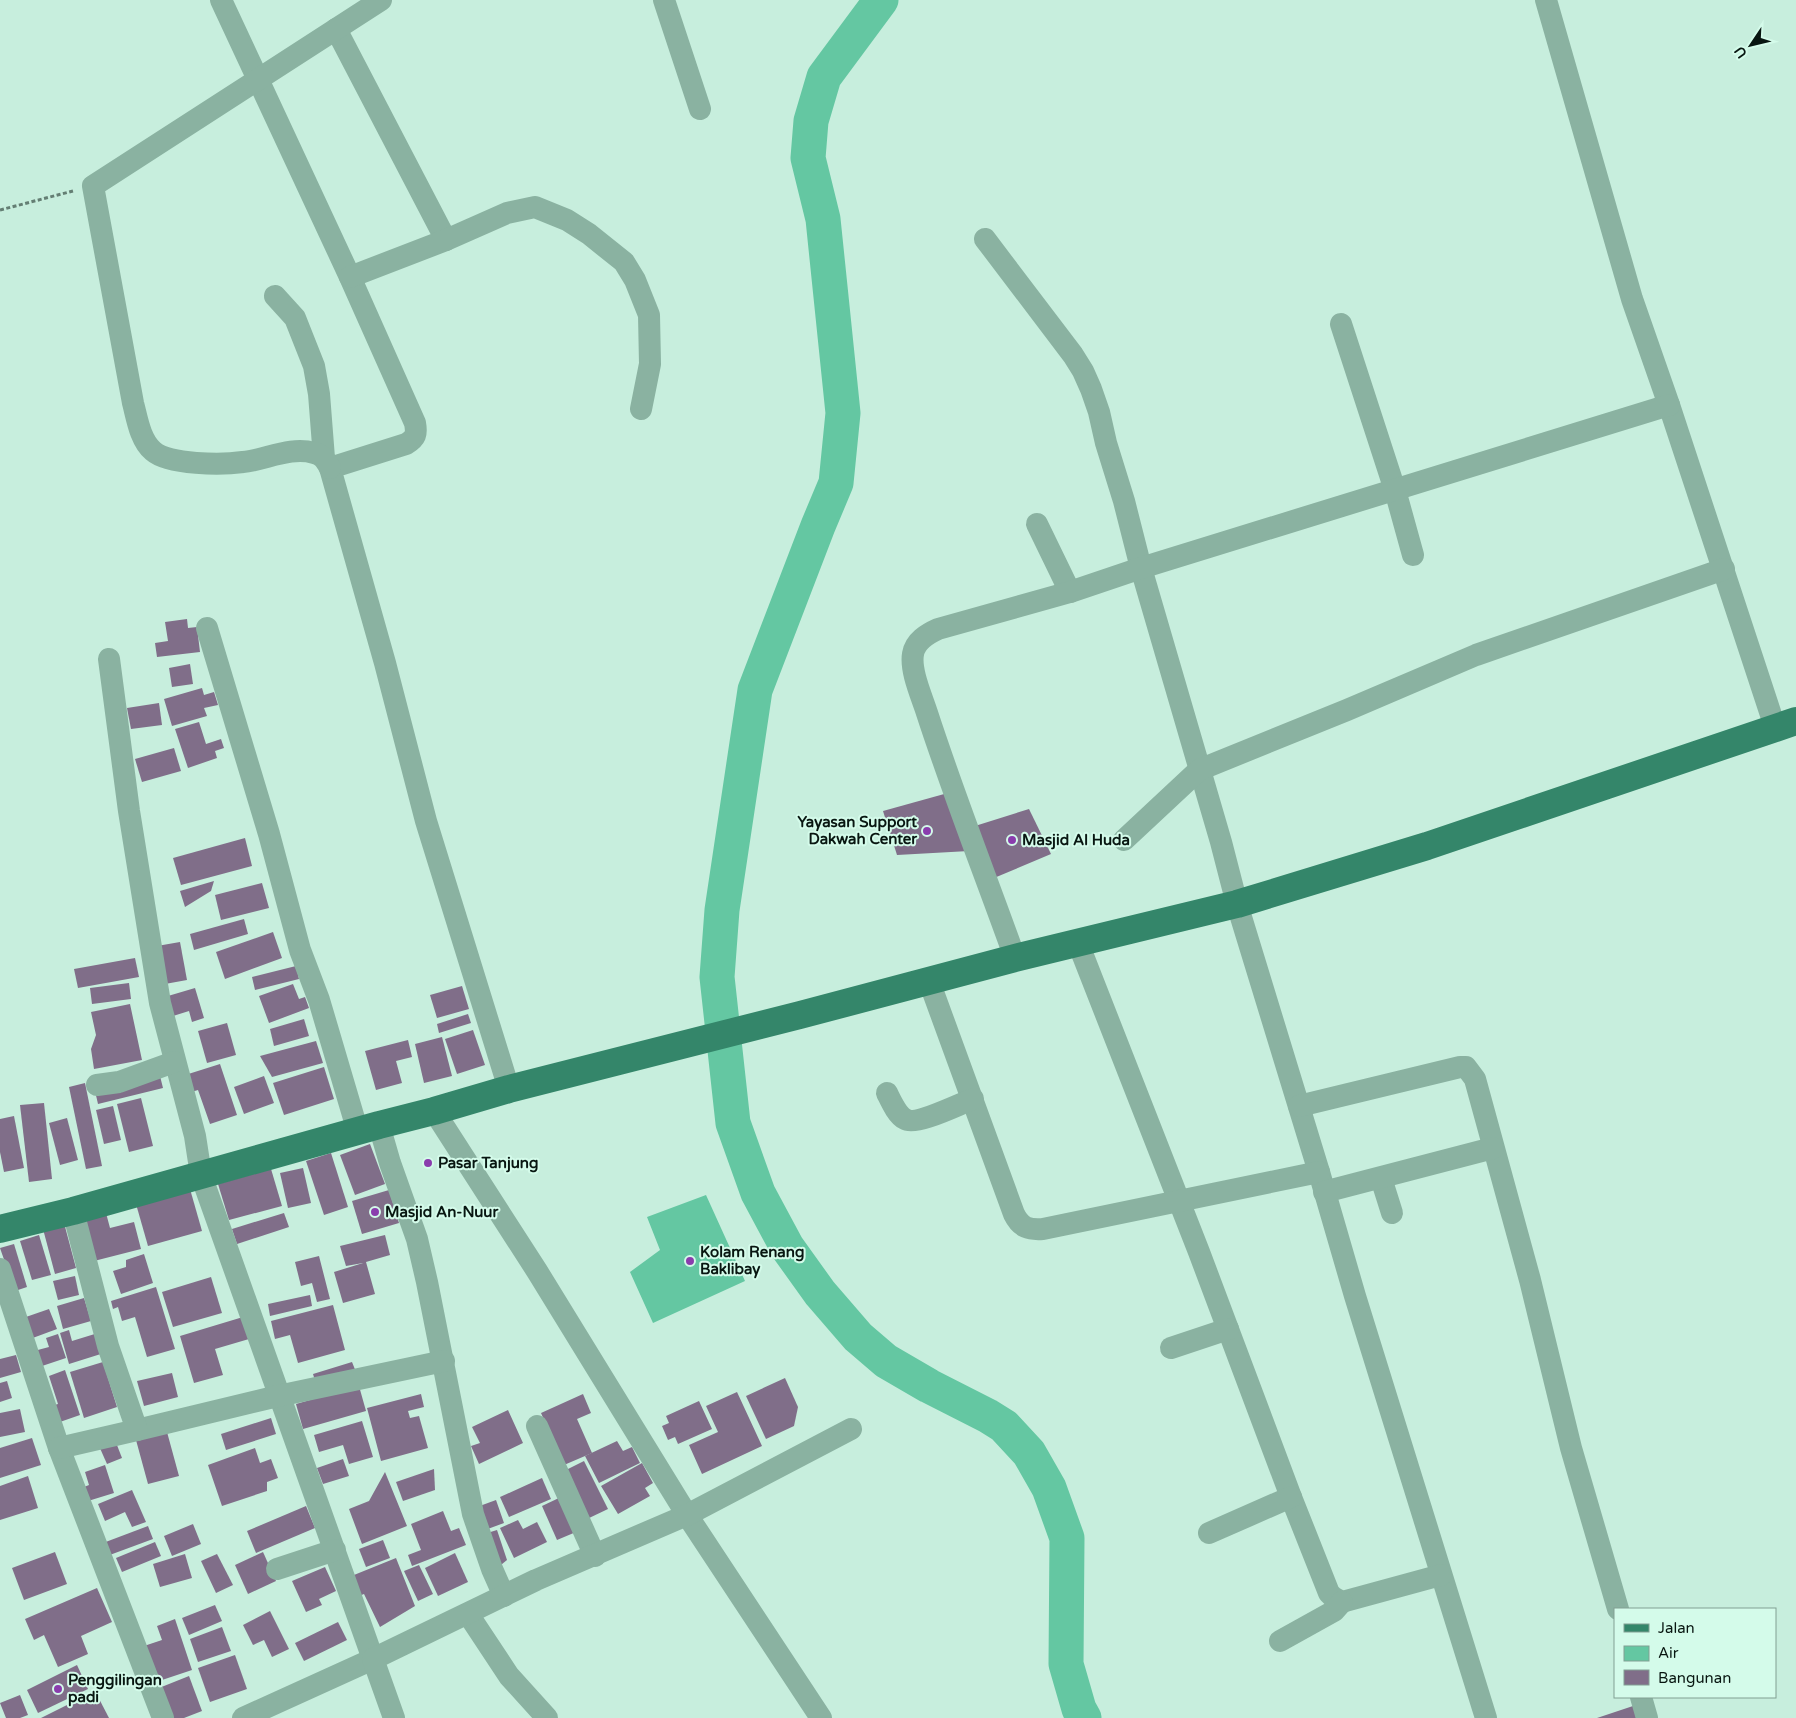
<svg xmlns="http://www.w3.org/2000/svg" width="1796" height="1718" font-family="'Varela Round',sans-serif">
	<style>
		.water { fill: #64c7a2 }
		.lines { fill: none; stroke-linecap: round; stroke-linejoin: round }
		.river { stroke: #64c7a2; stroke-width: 35 }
		.building { fill: #806e89 }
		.path { stroke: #647e73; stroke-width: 3; stroke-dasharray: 4 2.5; stroke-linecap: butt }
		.minor { stroke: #8ab2a1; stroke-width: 22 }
		.major { stroke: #34866a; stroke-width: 28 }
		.poi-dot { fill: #8a3dad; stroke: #d4fbea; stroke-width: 2 }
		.labels { text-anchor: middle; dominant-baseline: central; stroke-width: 4; stroke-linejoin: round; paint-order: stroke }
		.poi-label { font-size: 15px; font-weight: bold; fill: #081611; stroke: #d4fbea; text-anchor: start }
	</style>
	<rect width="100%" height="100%" fill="#c7eedd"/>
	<path class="water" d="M 706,1195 L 745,1281 L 653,1323 L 630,1272 L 660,1250 L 647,1217 Z"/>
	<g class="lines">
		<path class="river" d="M 881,0 L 824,77 L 811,121 L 808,158 L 823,219 L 843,413 L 836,483 L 818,526 L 755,690 L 722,910 L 717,977 L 733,1123 L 758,1193 L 787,1247 L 820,1293 L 858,1337 L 886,1361 L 929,1386 L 988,1416 L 1004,1426 L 1029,1453 L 1049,1488 L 1067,1538 L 1066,1664 L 1079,1709 L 1084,1718"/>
	</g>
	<g class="building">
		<path d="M 187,619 L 188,628 L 197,627 L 200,652 L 157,657 L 155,643 L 168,641 L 165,622 Z"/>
		<path d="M 190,664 L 193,684 L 172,687 L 169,668 Z"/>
		<path d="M 202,688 L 204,695 L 214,692 L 218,705 L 204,708 L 207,716 L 172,726 L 164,699 Z"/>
		<path d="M 159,703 L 162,725 L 131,729 L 127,708 Z"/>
		<path d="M 199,722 L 206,744 L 221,739 L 224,748 L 215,751 L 217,758 L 188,768 L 175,729 Z"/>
		<path d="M 174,748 L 181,771 L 142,782 L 135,759 Z"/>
		<path d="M 955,791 L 969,851 L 897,855 L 883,811 Z"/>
		<path d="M 1029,809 L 1051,854 L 994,878 L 975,826 Z"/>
		<path d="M 245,838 L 252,866 L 181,885 L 173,858 Z"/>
		<path d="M 214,881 L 211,891 L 185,907 L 180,891 Z"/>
		<path d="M 262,883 L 269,908 L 221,920 L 215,895 Z"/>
		<path d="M 244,919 L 248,934 L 194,950 L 190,934 Z"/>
		<path d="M 273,932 L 282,958 L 225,979 L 216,952 Z"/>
		<path d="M 180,942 L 187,980 L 165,984 L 157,946 Z"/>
		<path d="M 135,958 L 139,977 L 78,988 L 74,969 Z"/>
		<path d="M 296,966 L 299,979 L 255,990 L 252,977 Z"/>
		<path d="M 129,983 L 131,999 L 92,1004 L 90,988 Z"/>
		<path d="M 293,984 L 299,999 L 305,997 L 309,1008 L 269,1023 L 259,996 Z"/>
		<path d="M 462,986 L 469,1009 L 437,1018 L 430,995 Z"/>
		<path d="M 195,988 L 204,1018 L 192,1022 L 189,1011 L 173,1016 L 168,996 Z"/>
		<path d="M 130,1004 L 142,1060 L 94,1069 L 91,1049 L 96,1035 L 91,1012 Z"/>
		<path d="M 468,1014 L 471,1023 L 439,1033 L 437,1024 Z"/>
		<path d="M 304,1019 L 309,1036 L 274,1046 L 270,1029 Z"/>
		<path d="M 227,1023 L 236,1055 L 207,1063 L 198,1031 Z"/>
		<path d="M 473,1030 L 485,1065 L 457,1074 L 445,1039 Z"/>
		<path d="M 442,1037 L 452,1076 L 424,1083 L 415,1044 Z"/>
		<path d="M 408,1040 L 412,1057 L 396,1061 L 402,1083 L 376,1090 L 365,1051 Z"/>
		<path d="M 316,1041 L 323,1063 L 272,1077 L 260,1056 Z"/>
		<path d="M 220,1064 L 237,1115 L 210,1124 L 198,1090 L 188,1093 L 182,1076 Z"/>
		<path d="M 324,1067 L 334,1099 L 284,1115 L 273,1083 Z"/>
		<path d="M 160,1076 L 163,1088 L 98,1104 L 95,1091 Z"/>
		<path d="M 264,1076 L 274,1103 L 244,1114 L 234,1087 Z"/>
		<path d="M 85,1083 L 102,1166 L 86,1169 L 69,1087 Z"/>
		<path d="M 141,1098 L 153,1146 L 129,1152 L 117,1104 Z"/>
		<path d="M 44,1103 L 52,1179 L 29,1182 L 20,1105 Z"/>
		<path d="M 113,1106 L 121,1140 L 104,1144 L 96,1110 Z"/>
		<path d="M 14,1116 L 24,1168 L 4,1172 L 0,1152 L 0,1119 Z"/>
		<path d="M 67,1118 L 78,1160 L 60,1165 L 49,1123 Z"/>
		<path d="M 370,1144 L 385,1184 L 355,1195 L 340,1155 Z"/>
		<path d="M 331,1153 L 348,1207 L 324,1215 L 306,1161 Z"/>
		<path d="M 303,1168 L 311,1203 L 288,1208 L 280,1173 Z"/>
		<path d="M 271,1169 L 282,1206 L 229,1220 L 218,1184 Z"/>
		<path d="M 190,1189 L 202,1231 L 148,1246 L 136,1204 Z"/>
		<path d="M 389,1190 L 399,1223 L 362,1234 L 352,1201 Z"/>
		<path d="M 106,1213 L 110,1228 L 134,1222 L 141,1249 L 94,1261 L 83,1218 Z"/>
		<path d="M 284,1213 L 289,1227 L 237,1244 L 232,1229 Z"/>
		<path d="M 64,1223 L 76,1268 L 55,1274 L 43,1229 Z"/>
		<path d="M 39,1235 L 51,1275 L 32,1280 L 20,1241 Z"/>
		<path d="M 385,1235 L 390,1255 L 366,1262 L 375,1294 L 343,1303 L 334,1272 L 363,1263 L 346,1266 L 340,1246 Z"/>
		<path d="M 14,1244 L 27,1287 L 15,1291 L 0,1248 Z"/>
		<path d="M 144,1254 L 153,1283 L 121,1294 L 113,1271 L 126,1267 L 126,1260 Z"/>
		<path d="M 319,1256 L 330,1299 L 317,1302 L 312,1283 L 301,1286 L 295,1262 Z"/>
		<path d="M 75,1276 L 79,1295 L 58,1300 L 53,1281 Z"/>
		<path d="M 211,1277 L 222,1313 L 173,1327 L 162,1292 Z"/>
		<path d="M 156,1287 L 175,1349 L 147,1357 L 135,1317 L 122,1321 L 118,1307 L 113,1309 L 111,1301 Z"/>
		<path d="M 310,1295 L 312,1306 L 270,1316 L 268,1304 Z"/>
		<path d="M 84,1298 L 91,1321 L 63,1329 L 57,1306 Z"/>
		<path d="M 333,1305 L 345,1350 L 298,1363 L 290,1335 L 275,1339 L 271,1321 Z"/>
		<path d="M 49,1309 L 57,1329 L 30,1339 L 23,1318 Z"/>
		<path d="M 243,1317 L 249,1339 L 215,1349 L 223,1375 L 194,1383 L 180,1336 Z"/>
		<path d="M 69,1330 L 72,1341 L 98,1333 L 104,1353 L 69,1364 L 60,1333 Z"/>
		<path d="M 58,1334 L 66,1358 L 39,1367 L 34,1351 L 49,1347 L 46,1338 Z"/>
		<path d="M 16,1355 L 21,1372 L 0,1378 L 0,1359 Z"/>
		<path d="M 103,1362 L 117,1407 L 84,1418 L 70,1372 Z"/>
		<path d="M 352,1362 L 356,1372 L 316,1384 L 313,1374 Z"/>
		<path d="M 65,1370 L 80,1415 L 57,1423 L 51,1406 L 58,1404 L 49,1376 Z"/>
		<path d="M 172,1373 L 178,1397 L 144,1406 L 137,1381 Z"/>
		<path d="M 785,1378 L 798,1407 L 794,1426 L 766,1439 L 746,1396 Z"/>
		<path d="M 7,1381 L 12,1398 L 0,1402 L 0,1383 Z"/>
		<path d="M 359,1386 L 366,1411 L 303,1429 L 296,1404 Z"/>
		<path d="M 737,1392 L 762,1446 L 702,1474 L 689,1445 L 718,1432 L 706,1406 Z"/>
		<path d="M 421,1394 L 424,1407 L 408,1411 L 410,1418 L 419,1416 L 428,1448 L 381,1461 L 367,1408 Z"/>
		<path d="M 583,1394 L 591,1413 L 577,1419 L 592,1453 L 564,1465 L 541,1413 Z"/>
		<path d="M 699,1401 L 712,1429 L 678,1444 L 675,1437 L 668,1440 L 662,1426 L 669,1423 L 666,1416 Z"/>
		<path d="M 20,1409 L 25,1432 L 0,1437 L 0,1413 Z"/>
		<path d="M 508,1410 L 523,1443 L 479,1464 L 471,1446 L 480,1443 L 472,1427 Z"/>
		<path d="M 271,1418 L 276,1434 L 226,1450 L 221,1434 Z"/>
		<path d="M 362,1421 L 373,1457 L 349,1464 L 343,1445 L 319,1452 L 314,1435 Z"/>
		<path d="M 167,1432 L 179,1476 L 148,1484 L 136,1440 Z"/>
		<path d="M 32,1438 L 41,1465 L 0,1478 L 0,1448 Z"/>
		<path d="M 115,1440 L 122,1458 L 107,1464 L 99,1446 Z"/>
		<path d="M 617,1441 L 623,1451 L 632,1447 L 640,1463 L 599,1483 L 585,1456 Z"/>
		<path d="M 255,1448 L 260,1463 L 271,1459 L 278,1478 L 267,1482 L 267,1491 L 222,1506 L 208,1465 Z"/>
		<path d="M 343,1459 L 349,1476 L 323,1484 L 317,1468 Z"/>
		<path d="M 584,1461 L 608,1509 L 587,1519 L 564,1471 Z"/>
		<path d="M 642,1463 L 653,1483 L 645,1488 L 650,1496 L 618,1514 L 601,1486 Z"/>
		<path d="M 105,1465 L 114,1493 L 88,1501 L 84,1487 L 89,1485 L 85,1472 Z"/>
		<path d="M 434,1469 L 435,1490 L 403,1501 L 396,1482 Z"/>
		<path d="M 385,1472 L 407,1526 L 362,1544 L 349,1509 L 369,1501 Z"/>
		<path d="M 28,1476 L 38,1508 L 0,1520 L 0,1486 Z"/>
		<path d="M 542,1478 L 551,1499 L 509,1517 L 500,1497 Z"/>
		<path d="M 132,1490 L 146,1522 L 132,1527 L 125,1512 L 105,1521 L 98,1504 Z"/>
		<path d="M 561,1497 L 576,1532 L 557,1540 L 542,1506 Z"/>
		<path d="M 496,1500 L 504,1523 L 485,1530 L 477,1507 Z"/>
		<path d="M 306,1506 L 315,1528 L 256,1553 L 247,1531 Z"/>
		<path d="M 443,1511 L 451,1531 L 459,1528 L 466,1545 L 412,1566 L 408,1555 L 421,1550 L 411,1524 Z"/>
		<path d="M 518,1520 L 523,1529 L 537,1522 L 547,1542 L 514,1558 L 500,1528 Z"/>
		<path d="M 193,1524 L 201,1544 L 172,1556 L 164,1536 Z"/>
		<path d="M 148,1526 L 153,1539 L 107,1556 L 103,1543 Z"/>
		<path d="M 497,1530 L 507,1560 L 496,1569 L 484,1534 Z"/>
		<path d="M 383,1540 L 390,1558 L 366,1567 L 359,1549 Z"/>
		<path d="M 155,1542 L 161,1556 L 122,1572 L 116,1558 Z"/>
		<path d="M 55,1552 L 67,1584 L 24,1600 L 12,1568 Z"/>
		<path d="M 263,1552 L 276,1581 L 248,1594 L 235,1565 Z"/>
		<path d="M 455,1553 L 468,1582 L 438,1596 L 425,1568 Z"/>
		<path d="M 185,1554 L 192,1578 L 160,1587 L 153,1564 Z"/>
		<path d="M 217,1554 L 233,1585 L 216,1593 L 201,1561 Z"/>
		<path d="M 396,1558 L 415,1606 L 380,1627 L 364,1594 L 359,1596 L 349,1577 Z"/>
		<path d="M 419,1565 L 433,1594 L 418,1601 L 404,1571 Z"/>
		<path d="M 325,1567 L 336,1591 L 319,1599 L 322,1605 L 306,1612 L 292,1581 Z"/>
		<path d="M 97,1588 L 112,1622 L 81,1636 L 88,1654 L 58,1667 L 44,1635 L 34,1640 L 25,1619 Z"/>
		<path d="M 215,1605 L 222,1621 L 189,1635 L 182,1618 Z"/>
		<path d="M 270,1611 L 289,1649 L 272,1657 L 264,1640 L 253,1645 L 243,1625 Z"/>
		<path d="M 175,1619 L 192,1670 L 153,1683 L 141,1647 L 162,1640 L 157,1626 Z"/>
		<path d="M 338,1622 L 347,1640 L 304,1661 L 295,1643 Z"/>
		<path d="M 222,1627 L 231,1651 L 198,1662 L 190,1639 Z"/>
		<path d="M 235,1655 L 247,1689 L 210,1702 L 198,1668 Z"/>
		<path d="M 77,1665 L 88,1689 L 38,1713 L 27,1690 Z"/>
		<path d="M 189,1676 L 202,1711 L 184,1718 L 171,1718 L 159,1688 Z"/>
		<path d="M 95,1691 L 109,1718 L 41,1718 Z"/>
		<path d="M 20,1695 L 28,1715 L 20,1718 L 6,1718 L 0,1703 Z"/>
		<path d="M 1636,1705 L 1639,1718 L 1597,1718 Z"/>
	</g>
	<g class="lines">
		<path class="path" d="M 0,210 L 73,191"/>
		<g class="minor">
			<path d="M 221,0 L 350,277 L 415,423 C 417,434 416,438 406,444 L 330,468 L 385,663 L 426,821 L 509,1089"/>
			<path d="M 664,0 L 700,109"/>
			<path d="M 1546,0 L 1632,299 L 1669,405 L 1775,727"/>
			<path d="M 336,29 L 446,240"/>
			<path d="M 985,239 L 1073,355 L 1083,371 L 1091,389 L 1099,412 L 1106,443 L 1124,501 L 1141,568 L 1221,842 L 1237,904 L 1319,1172 L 1355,1296 L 1486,1718"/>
			<path d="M 350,277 L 446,240 L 507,213 L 535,207 L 567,220 L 589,234 L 624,262 L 635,280 L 649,315 L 650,364 L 641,409"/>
			<path d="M 275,296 L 295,318 L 314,366 L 319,394 L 324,458"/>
			<path d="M 1341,324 L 1395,490 L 1413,555"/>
			<path d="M 330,468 C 326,461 323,455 314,453 C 291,446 265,460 243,462 C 222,465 169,465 153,451 C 140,440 137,418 133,403 L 93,186 L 381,0"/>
			<path d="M 1037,524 L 1070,592"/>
			<path d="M 207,628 L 269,834 L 300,950 L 319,1000 L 358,1132"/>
			<path d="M 109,659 L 129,811 L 160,1003 L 195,1136 L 201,1175 L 373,1659 L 243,1718"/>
			<path d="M 1124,840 L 1199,770 L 1347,710 L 1476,655 L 1724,569"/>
			<path d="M 1078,943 L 1199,1252 L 1291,1497 L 1329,1593 L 1333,1597 L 1342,1602 L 1441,1575"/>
			<path d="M 1015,958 C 986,877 954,796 927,713 C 922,697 910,671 913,654 C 915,641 927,634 938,629 L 1070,592 L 1141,568 L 1669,405"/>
			<path d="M 929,981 L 1014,1214 C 1021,1228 1029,1230 1043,1229 L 1319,1172"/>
			<path d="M 97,1085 L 119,1082 L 174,1062"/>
			<path d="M 887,1093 C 891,1101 897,1115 905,1119 C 916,1126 959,1104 973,1099"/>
			<path d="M 1299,1106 L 1460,1067 L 1466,1067 L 1475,1079 L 1530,1280 L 1571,1448 L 1618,1609"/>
			<path d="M 434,1111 L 537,1271 L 687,1515 L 821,1718"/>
			<path d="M 379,1125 L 390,1163 L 417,1239 L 427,1282 L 473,1514 L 492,1569 L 504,1596"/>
			<path d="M 1381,1178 L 1392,1213"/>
			<path d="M 1324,1192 L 1493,1148"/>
			<path d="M 0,1269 L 59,1448 L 163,1718"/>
			<path d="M 1171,1348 L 1228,1329"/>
			<path d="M 537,1426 L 595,1556"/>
			<path d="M 137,1430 L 278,1396 L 444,1361"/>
			<path d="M 59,1448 L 137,1430 L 108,1346 L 73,1211"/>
			<path d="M 1209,1533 L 1291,1497"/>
			<path d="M 277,1569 L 335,1550"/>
			<path d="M 468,1614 L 509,1676 L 547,1718"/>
			<path d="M 1280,1641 L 1334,1611 L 1342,1602"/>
			<path d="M 1641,1697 L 1647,1718"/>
			<path d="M 394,1718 L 373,1659 L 536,1580 L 687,1515 L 851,1429"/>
		</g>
		<path class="major" d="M 0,1229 L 73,1211 L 379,1125 L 434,1111 L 509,1089 L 800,1015 L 1015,958 L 1237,904 L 1427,846 L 1796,721"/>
	</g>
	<g class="poi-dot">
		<circle cx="927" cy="831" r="5"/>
		<circle cx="1012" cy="840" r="5"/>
		<circle cx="428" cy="1163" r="5"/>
		<circle cx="375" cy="1212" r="5"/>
		<circle cx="690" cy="1261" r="5"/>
		<circle cx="58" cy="1689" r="5"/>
	</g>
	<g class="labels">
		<g class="poi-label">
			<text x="917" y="822" text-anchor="end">Yayasan Support<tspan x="917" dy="17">Dakwah Center</tspan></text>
			<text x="1022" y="840">Masjid Al Huda</text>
			<text x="438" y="1163">Pasar Tanjung</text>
			<text x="385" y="1212">Masjid An-Nuur</text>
			<text x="700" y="1252">Kolam Renang<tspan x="700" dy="17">Baklibay</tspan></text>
			<text x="68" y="1680">Penggilingan<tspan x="68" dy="17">padi</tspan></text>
		</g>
	</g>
	<rect x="1614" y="1608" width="162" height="90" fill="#d4fbea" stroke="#829f93"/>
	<rect x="1624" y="1624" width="25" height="8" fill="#34866a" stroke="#829f93"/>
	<text x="1658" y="1633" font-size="15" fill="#081611">Jalan</text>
	<rect x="1624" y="1646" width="25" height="15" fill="#64c7a2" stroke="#829f93"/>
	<text x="1658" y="1658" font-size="15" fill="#081611">Air</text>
	<rect x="1624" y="1670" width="25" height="15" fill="#806e89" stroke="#829f93"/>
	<text x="1658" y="1683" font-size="15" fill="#081611">Bangunan</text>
	<g transform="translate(1751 45) rotate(235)" stroke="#d4fbea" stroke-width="4" paint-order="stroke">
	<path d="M0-4L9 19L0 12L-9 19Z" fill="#081611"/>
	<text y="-8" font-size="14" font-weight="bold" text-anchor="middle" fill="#081611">U</text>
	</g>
</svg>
